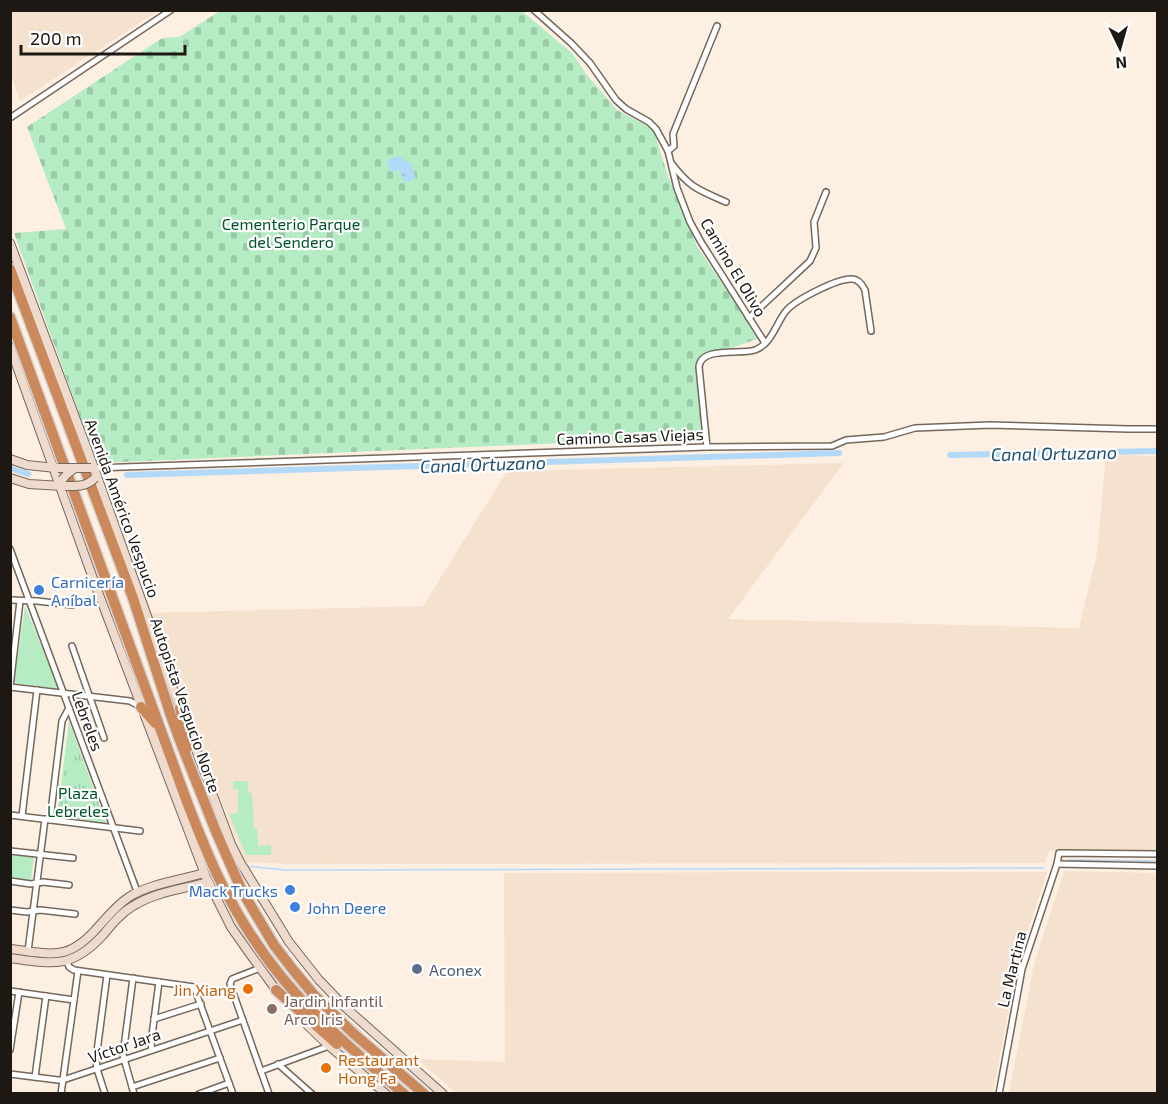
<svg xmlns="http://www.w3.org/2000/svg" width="1168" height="1104" font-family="'Exo 2',sans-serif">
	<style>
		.built { fill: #f5e2ce }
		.grass { fill: #b5ecc3 }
		.cemetery { fill: url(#cemetery-stones) }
		.park { fill: url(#park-tufts) }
		.water { fill: url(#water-ripples) }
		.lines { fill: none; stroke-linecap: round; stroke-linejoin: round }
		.stream { stroke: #b3d9f9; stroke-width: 1.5 }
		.canal { stroke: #b3d9f9; stroke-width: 6 }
		.street-casing { stroke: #74685c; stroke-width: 8 }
		.secondary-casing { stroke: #74685c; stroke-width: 10 }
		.highway-casing { stroke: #d6d5d5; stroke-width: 13 }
		.street { stroke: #fff; stroke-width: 5 }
		.secondary { stroke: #efdbce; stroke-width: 8 }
		.highway { stroke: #cb885b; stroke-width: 10 }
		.secondary-bridge-casing { stroke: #74685c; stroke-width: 10; stroke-linecap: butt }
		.secondary-bridge { stroke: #efdbce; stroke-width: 8 }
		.shop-dot { fill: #3f7fe0; stroke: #fff; stroke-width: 2 }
		.service-dot { fill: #5c6f8a; stroke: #fff; stroke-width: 2 }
		.food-dot { fill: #e8710a; stroke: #fff; stroke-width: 2 }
		.education-dot { fill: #8d6e63; stroke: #fff; stroke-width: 2 }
		.labels { text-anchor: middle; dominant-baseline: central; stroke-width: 4.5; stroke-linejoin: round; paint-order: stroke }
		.park-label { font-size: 16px; fill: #005528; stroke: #fff }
		.street-label { font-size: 16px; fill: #1d1813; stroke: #fff }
		.shop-label { font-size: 16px; fill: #366cbe; stroke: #fff; text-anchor: start }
		.service-label { font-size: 16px; fill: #4e5e75; stroke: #fff; text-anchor: start }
		.food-label { font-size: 16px; fill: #c56008; stroke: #fff; text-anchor: end }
		.education-label { font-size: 16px; fill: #785e54; stroke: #fff; text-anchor: start }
		.water-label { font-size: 18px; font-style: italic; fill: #1f4e70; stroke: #fff }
	</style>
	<defs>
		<pattern id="cemetery-stones" width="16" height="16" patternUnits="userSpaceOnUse" patternTransform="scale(1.5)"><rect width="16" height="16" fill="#b5ecc3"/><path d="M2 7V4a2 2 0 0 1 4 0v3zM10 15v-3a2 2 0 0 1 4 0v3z" fill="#9bcaa7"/></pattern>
		<pattern id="park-tufts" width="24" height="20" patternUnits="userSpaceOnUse" patternTransform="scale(1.5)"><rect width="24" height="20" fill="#b5ecc3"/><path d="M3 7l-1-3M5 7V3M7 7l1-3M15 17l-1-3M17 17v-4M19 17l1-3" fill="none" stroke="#9bcaa7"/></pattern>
		<pattern id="water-ripples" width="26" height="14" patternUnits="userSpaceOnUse" patternTransform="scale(1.5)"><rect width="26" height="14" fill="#b3d9f9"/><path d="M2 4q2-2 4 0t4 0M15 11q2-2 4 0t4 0" fill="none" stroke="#9abad5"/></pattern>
	</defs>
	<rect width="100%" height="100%" fill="#fdefe1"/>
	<g class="built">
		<path d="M 11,10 L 158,10 L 158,11 L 20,101 L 11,76 Z"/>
		<path d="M 1106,455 L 1157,456 L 1157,851 L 1049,851 L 1045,863 L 292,864 L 245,862 L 199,744 L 151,613 L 423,606 L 507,471 L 844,463 L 728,619 L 1079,628 L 1097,553 Z"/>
		<path d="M 1064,871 L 1157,873 L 1157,1093 L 1009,1093 L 1034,964 Z"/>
		<path d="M 826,872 L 1047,872 L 1017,963 L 993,1093 L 456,1093 L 417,1059 L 505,1062 L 504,873 Z"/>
	</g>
	<g class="grass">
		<path d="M 25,606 L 59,689 L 14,683 Z"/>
		<path d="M 233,781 L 248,781 L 248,792 L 252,794 L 254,828 L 257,828 L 258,846 L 271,845 L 271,855 L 246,855 L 229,814 L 238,813 L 238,789 L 233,789 Z"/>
		<path d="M 11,855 L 34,857 L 31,880 L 11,878 Z"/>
	</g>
	<path class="cemetery" d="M 220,11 L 522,11 L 572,53 L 587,75 L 617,110 L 653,129 L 668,176 L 692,230 L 696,245 L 734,301 L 757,339 L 729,349 L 706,354 L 696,362 L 703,440 L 611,441 L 97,463 L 14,233 L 66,229 L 27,127 L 162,38 L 179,37 Z"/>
	<path class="park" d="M 69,721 L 106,823 L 57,816 Z"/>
	<path class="water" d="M 399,156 L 406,162 L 410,161 L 416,178 L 405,183 L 399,170 L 391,172 L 387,160 Z"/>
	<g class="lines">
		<g class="stream">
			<path d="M 1069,860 L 1158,861"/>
			<path d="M 247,866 L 285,870 L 1044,868"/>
		</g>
		<g class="canal">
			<path d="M 950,455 L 1158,451"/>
			<path d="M 10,468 L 28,474"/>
			<path d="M 127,475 L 839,453"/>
		</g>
		<defs>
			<g id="street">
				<path d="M 534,10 L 571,43 L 590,63 L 616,100 L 626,109 L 649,122 L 656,129 L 668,151 L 677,188 L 690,222 L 701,242 L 765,343"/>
				<path d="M 10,118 L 171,10"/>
				<path d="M 668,151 L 674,146 L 673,134 L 717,26"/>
				<path d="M 672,164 C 690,188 699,190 726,202"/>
				<path d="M 749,318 L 810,261 L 816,248 L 814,222 L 826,192"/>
				<path d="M 707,447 L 699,367 C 701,346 740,355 755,350 C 772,344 776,323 786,311 C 795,300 838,278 852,279 C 858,279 862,284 865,290 L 871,331"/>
				<path d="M 94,468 L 707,447 L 832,446 L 846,440 L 884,437 L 915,428 L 990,425 L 1128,429 L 1158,429"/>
				<path d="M 10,549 L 138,894"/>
				<path d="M 10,600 L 37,601 L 72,605"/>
				<path d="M 72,646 L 104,738"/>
				<path d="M 10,687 L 130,701 L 141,707"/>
				<path d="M 10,687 L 20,601"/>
				<path d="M 10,815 L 140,831"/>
				<path d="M 22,816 L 37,690"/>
				<path d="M 50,820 L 62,721 L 69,708"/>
				<path d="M 10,851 L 73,858"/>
				<path d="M 1057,864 L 1158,866"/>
				<path d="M 10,881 L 31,884 L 43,882 L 69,885"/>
				<path d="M 10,910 L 27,912 L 40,910 L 75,914"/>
				<path d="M 28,951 L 45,819"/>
				<path d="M 67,961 L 69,967 L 74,970 L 194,987 L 233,1094"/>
				<path d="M 260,968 L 232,979 L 230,984 L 269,1094"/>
				<path d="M 133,978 L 123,1055 L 134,1094"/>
				<path d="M 10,991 L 74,1000"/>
				<path d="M 154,1019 L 201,1004"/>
				<path d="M 10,1050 L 19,992"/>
				<path d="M 152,1050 L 151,1043 L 159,982"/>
				<path d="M 278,1064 L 312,1094"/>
				<path d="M 261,1071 L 329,1046"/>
				<path d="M 10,1074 L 58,1080 L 63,1080 L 243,1020"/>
				<path d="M 35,1077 L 46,996"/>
				<path d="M 132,1087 L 220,1058"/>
				<path d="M 61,1094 L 78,971"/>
				<path d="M 105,1094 L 97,1069 L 96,1059 L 107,975"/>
				<path d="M 199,1094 L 229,1083"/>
				<path d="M 999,1094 L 1022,969 L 1057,864 L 1059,853 L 1158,854"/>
			</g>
			<g id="secondary">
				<path d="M 10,243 L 94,468 L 181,711"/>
				<path d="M 10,347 L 95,584 L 206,877 L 231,927 L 250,954 L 279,994"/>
				<path d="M 10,459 L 27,465 L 56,468"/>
				<path d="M 10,478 L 29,484 L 62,486"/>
				<path d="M 189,731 L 231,844 L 240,862 L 289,942 L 319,980 L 346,1008 L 443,1094"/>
				<path d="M 10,949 C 53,954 68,962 99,926 C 108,916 117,905 129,897 C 149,884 181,880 204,873"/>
				<path d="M 10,958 C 53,964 72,969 103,935 C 112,924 121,913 133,906 C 155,892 184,889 208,882"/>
				<path d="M 301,1019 L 329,1046 L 386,1094"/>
			</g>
			<g id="highway">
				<path d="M 10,269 L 133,598 L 170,713 L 182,746 L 217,834 L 242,891 L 274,945 L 294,971 L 314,995 L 353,1033 L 424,1094"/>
				<path d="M 10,317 L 187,802 C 199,833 211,865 227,894 C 251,940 282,982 319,1018 C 346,1045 375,1069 404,1094"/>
				<path d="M 141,707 L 155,723"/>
				<path d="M 180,708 L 188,747"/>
				<path d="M 276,990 L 337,1044"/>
			</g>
		</defs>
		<use href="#street" class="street-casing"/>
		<use href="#secondary" class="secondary-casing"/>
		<use href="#highway" class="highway-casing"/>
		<use href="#street" class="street"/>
		<use href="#secondary" class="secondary"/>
		<use href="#highway" class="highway"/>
		<defs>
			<g id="secondary-bridge">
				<path d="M 58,468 L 91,468"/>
				<path d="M 62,480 L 67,474 L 75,468"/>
				<path d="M 65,486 C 77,486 86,487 95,478"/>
			</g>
		</defs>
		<use href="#secondary-bridge" class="secondary-bridge-casing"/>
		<use href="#secondary-bridge" class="secondary-bridge"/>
	</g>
	<g class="shop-dot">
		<circle cx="39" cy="590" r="6"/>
		<circle cx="290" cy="890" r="6"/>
		<circle cx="295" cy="907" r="6"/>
	</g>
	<circle class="service-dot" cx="417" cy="969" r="6"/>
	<g class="food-dot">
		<circle cx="248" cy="989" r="6"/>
		<circle cx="326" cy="1068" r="6"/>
	</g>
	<circle class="education-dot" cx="272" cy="1009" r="6"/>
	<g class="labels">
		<g class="park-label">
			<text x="291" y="223">Cementerio Parque<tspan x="291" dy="18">del Sendero</tspan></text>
			<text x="78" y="792">Plaza<tspan x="78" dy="18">Lebreles</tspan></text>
		</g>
		<g class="street-label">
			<text transform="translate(734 267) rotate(59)">Camino El Olivo</text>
			<text transform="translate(630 436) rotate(-2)">Camino Casas Viejas</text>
			<text transform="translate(123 508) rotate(70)">Avenida Américo Vespucio</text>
			<text transform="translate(186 705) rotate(71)">Autopista Vespucio Norte</text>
			<text transform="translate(88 721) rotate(70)">Lebreles</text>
			<text transform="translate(1011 969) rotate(-76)">La Martina</text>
			<text transform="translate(124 1045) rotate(-19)">Víctor Jara</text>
		</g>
		<g class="shop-label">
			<text x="51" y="581">Carnicería<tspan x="51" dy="18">Aníbal</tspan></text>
			<text x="278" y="890" text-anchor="end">Mack Trucks</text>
			<text x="307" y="907">John Deere</text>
		</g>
		<g class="service-label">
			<text x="429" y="969">Aconex</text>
		</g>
		<g class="food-label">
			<text x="236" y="989">Jin Xiang</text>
			<text x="338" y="1059" text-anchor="start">Restaurant<tspan x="338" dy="18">Hong Fa</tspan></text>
		</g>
		<g class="education-label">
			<text x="284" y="1000">Jardin Infantil<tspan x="284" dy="18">Arco Iris</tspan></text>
		</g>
		<g class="water-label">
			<text transform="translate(1054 453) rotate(-1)">Canal Ortuzano</text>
			<text transform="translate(483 464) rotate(-2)">Canal Ortuzano</text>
		</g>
	</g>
	<rect width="1168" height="1104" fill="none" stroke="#1d1813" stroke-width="24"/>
	<g transform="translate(1120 48) rotate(175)" stroke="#ffffff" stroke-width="4.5" paint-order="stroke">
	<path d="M0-4.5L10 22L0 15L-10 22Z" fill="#1d1813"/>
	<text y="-9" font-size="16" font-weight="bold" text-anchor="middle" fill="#1d1813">N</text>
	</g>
	<path d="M21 45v9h164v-9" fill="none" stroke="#1d1813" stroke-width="3"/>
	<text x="30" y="45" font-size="18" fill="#1d1813" stroke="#ffffff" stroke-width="4.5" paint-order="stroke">200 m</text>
</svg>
